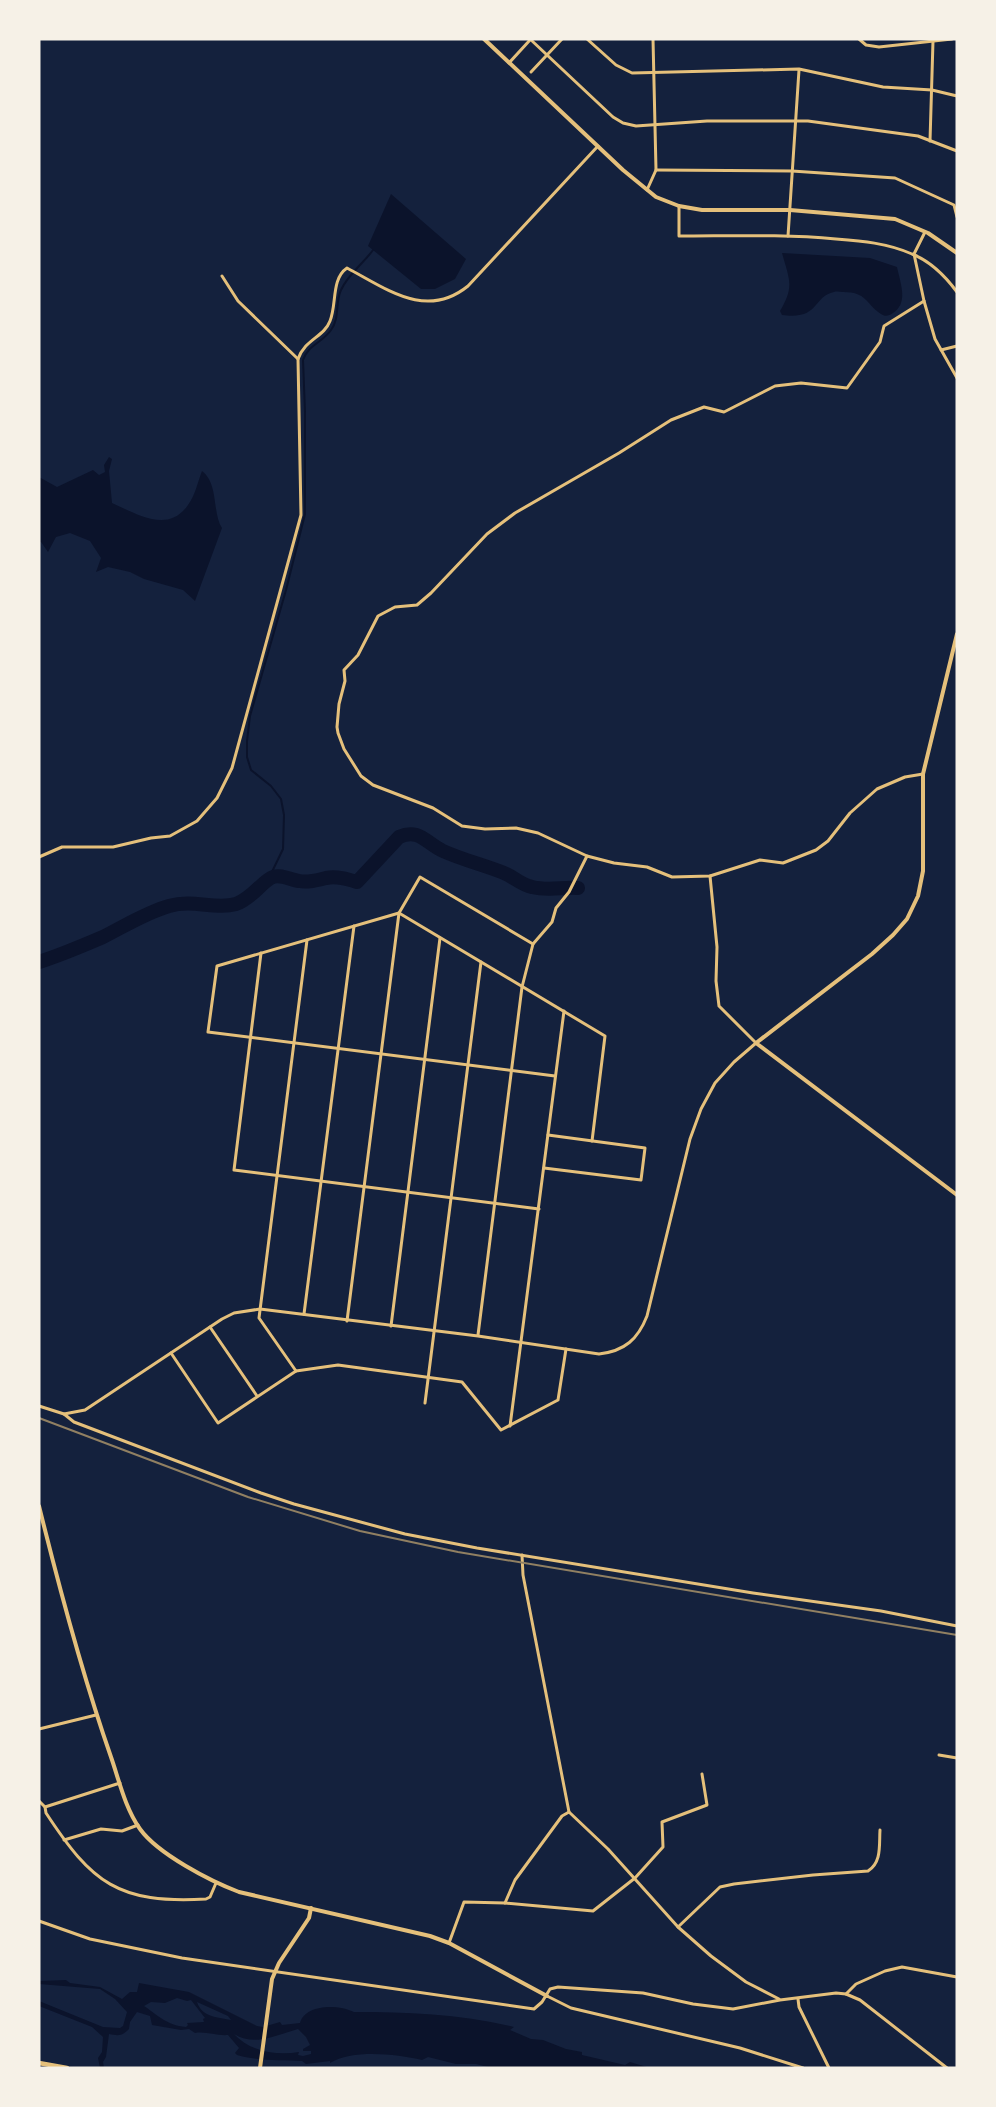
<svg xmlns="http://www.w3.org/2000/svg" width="996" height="2107" font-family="'Golos Text',sans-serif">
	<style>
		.water { fill: #0b132b; fill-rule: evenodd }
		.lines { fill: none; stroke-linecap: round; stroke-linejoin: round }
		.stream { stroke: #0b132b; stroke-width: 2 }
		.river { stroke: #0b132b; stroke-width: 14 }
		.minor { stroke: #e5c07b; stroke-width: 3 }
		.tertiary { stroke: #e5c07b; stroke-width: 4 }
		.primary { stroke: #e5c07b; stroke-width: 4.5 }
		.rail { stroke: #918062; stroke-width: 2 }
	</style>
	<rect width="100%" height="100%" fill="#14213d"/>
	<g class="water">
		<path d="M 391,194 L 466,259 L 455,279 L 435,289 L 421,289 L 368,246 Z"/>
		<path d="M 782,253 L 870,258 L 897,267 C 900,282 909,303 893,313 C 889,316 885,317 881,314 C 865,303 867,292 843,292 C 840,292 837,291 834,292 C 812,297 820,320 782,315 L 780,311 C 795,286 789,279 782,253 Z"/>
		<path d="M 109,457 L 112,459 L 109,471 L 112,503 C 137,514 168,534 188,505 C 195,496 198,481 202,471 C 219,484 212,513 222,528 L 195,601 L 183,590 L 144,579 L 130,572 L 108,567 L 96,572 L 101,558 L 90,541 L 70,533 L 56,537 L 48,552 L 41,542 L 39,542 L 39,477 L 57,487 L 93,470 L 99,475 L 105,472 L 104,465 Z"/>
		<path d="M 66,1980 L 70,1983 L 100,1987 L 122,1999 L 130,1992 L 137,1992 L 139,1983 L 189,1992 L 257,2026 L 263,2027 L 280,2022 L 282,2025 L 300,2023 C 305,2004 338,2004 354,2012 C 407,2012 462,2014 514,2027 L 510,2030 L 531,2039 L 543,2040 L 566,2049 L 582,2052 L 582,2055 L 625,2065 L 630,2062 L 650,2068 L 492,2068 L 476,2064 L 456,2064 L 428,2057 L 422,2060 C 396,2054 353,2049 330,2063 L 330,2061 L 306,2064 L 302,2061 C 282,2060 257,2061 237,2055 L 235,2053 L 239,2048 L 228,2035 C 217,2036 205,2031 195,2033 L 189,2029 L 181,2030 L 152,2025 L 150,2016 L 137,2012 L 130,2022 L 129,2029 C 122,2036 119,2036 109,2034 L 106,2057 L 103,2062 L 104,2068 L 100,2068 L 98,2058 L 102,2052 L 103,2037 L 92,2027 L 39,2006 L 39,2001 L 103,2027 L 120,2028 L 123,2026 L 127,2012 L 115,1999 L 100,1989 L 39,1984 L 39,1981 ZM 177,1998 L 187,2001 L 191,2000 L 205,2018 L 203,2019 L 204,2022 L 187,2023 L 188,2025 L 186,2027 C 166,2025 159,2016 144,2006 L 151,2002 L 165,2003 ZM 197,2002 L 228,2016 L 231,2020 C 216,2017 202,2017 197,2002 ZM 298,2029 L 306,2037 L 310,2045 L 303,2049 L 303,2051 L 311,2051 L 311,2054 L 303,2056 L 298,2055 L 299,2052 C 276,2056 249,2051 234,2034 C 255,2047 276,2035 298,2029 Z"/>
	</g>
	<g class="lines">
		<path class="stream" d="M 269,878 L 283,849 L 284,815 L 281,799 L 271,786 L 251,770 L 247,757 L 247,741 L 250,716 L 286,590 L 305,514 L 305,412 L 303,360 C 307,346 323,342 331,330 C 340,318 335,302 341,290 C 348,274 363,264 373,250"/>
		<path class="river" d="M 39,962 C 61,955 82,946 103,937 C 125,926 145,913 169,906 C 193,899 216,910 236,904 C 253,898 262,881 273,877 C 281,874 291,880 299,881 C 309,883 317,880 326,878 C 337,876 347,879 357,882 L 399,837 C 419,828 426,843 443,851 C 463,860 484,865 504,873 C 514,877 521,885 532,887 C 548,891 562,887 578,888"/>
		<g class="minor">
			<path d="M 530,39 L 613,117 L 623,123 L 636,126 L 707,121 L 808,121 L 918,136 L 957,151"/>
			<path d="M 587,39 L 616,65 L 632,73 L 799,69 L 883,87 L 932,90 L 957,96"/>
			<path d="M 859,39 L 866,45 L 879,47 L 952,39"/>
			<path d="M 509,63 L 530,40"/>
			<path d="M 531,72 L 562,39"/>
			<path d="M 930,141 L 933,41"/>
			<path d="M 656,170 L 792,171 L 895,178 L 954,205 L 957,217"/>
			<path d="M 647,190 L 656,170 L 653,39"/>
			<path d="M 679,206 L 679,236 C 731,236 783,234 836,239 C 862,241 887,243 912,254 C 930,261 946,277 957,292"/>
			<path d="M 925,232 L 914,254 L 924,301 L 935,339 L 957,378"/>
			<path d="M 788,236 L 799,70"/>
			<path d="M 222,276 L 238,301 L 298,359"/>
			<path d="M 941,350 L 957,346"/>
			<path d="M 923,774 L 905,777 L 877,789 L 850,813 L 828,841 L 816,850 L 783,863 L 760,860 L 710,876 L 672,877 L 647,867 L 614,863 L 587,856 L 538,833 L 516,828 L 485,829 L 462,826 L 433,808 L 373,785 L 361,776 L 344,749 L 338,733 L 337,727 L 339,704 L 345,681 L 344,670 L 358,655 L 378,616 L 395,607 L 417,605 L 431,593 L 487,534 L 515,513 L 619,453 L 671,420 L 704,407 L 724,412 L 775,386 L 801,383 L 847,388 L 880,342 L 884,326 L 924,301"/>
			<path d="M 39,857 L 62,847 L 113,847 L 151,838 L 170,836 L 197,821 L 217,798 L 232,768 L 301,515 L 298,359 C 305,339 324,337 330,321 C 337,304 331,279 347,268 C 387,289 426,320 468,286 L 598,146"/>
			<path d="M 533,944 L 552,922 L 556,908 L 569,892 L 587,856"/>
			<path d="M 261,953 L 234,1170 L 539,1209"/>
			<path d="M 555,1076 L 208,1032 L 217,966 L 399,913 L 605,1036 L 592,1141"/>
			<path d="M 544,1168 L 641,1180 L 645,1148 L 548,1135"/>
			<path d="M 304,1314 L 354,926"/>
			<path d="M 347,1321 L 399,913 L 420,877 L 533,944 L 522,987 L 478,1335"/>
			<path d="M 391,1326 L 440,938"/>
			<path d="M 210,1327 L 257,1396"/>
			<path d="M 171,1353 L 218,1423 L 296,1371 L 338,1365 L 462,1382 L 501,1430 L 558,1400 L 566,1349"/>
			<path d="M 296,1371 L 259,1318 L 307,940"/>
			<path d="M 425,1403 L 481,962"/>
			<path d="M 39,1406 L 64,1414 L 85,1410 L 222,1319 L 234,1313 L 260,1309 L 478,1336 L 599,1354 C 625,1351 638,1339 647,1316 L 690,1139 L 701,1109 L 715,1083 L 734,1062 L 756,1043 L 719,1006 L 716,981 L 717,947 L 710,876"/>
			<path d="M 64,1414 L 74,1422 L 261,1493 L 294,1504 L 405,1534 L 477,1548 L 753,1593 L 881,1611 L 957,1626"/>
			<path d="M 510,1426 L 564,1011"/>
			<path d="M 522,1555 L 523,1575 L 569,1812 L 608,1849 L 678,1927 L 711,1956 L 746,1982 L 779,1999"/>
			<path d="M 39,1729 L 96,1715"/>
			<path d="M 939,1755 L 957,1758"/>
			<path d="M 39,1801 L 45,1807 L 46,1813 C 92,1883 118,1904 206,1899 L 210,1897 L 216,1883"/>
			<path d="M 45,1807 L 120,1783"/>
			<path d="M 64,1840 L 101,1829 L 122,1831 L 138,1825"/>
			<path d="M 505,1903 L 515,1880 L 562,1816 L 569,1812"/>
			<path d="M 39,1921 L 90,1939 L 182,1958 L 534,2009 L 542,2002 L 550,1989 L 558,1987 L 643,1993 L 693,2004 L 733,2009 L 780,2000 L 836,1993 L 846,1994 L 860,2000 L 947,2068"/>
			<path d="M 678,1927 L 720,1887 L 734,1884 L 813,1875 L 868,1871 C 882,1862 879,1845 880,1830"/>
			<path d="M 449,1943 L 464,1902 L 505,1903 L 593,1911 L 635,1878 L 663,1847 L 662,1822 L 707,1805 L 702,1774"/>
			<path d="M 846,1994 L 856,1984 L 885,1971 L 902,1967 L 957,1977"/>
			<path d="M 547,1996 L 571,2008 L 740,2048 L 803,2068"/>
			<path d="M 798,1999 L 799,2007 L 829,2068"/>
		</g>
		<g class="tertiary">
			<path d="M 484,39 L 623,170 L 656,197 L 679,206 L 702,210 L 790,210 L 895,219 L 928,233 L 957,253"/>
			<path d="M 957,634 L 923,774 L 923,871 L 918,896 L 907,919 L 893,935 L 872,954 L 756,1043 L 957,1195"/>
			<path d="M 39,1506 C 60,1591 82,1674 111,1757 C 119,1780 125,1808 140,1829 C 158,1854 210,1881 239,1892 L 430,1936 L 449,1943 L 547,1996"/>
			<path d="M 260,2068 L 272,1979 L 279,1963 L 309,1918 L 311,1908"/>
		</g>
		<path class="primary" d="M 39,2063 L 67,2068"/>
		<path class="rail" d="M 39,1418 L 248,1497 L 360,1531 L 458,1552 L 957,1635"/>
	</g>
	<rect width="996" height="2107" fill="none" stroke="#f6f1e7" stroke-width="81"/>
</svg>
